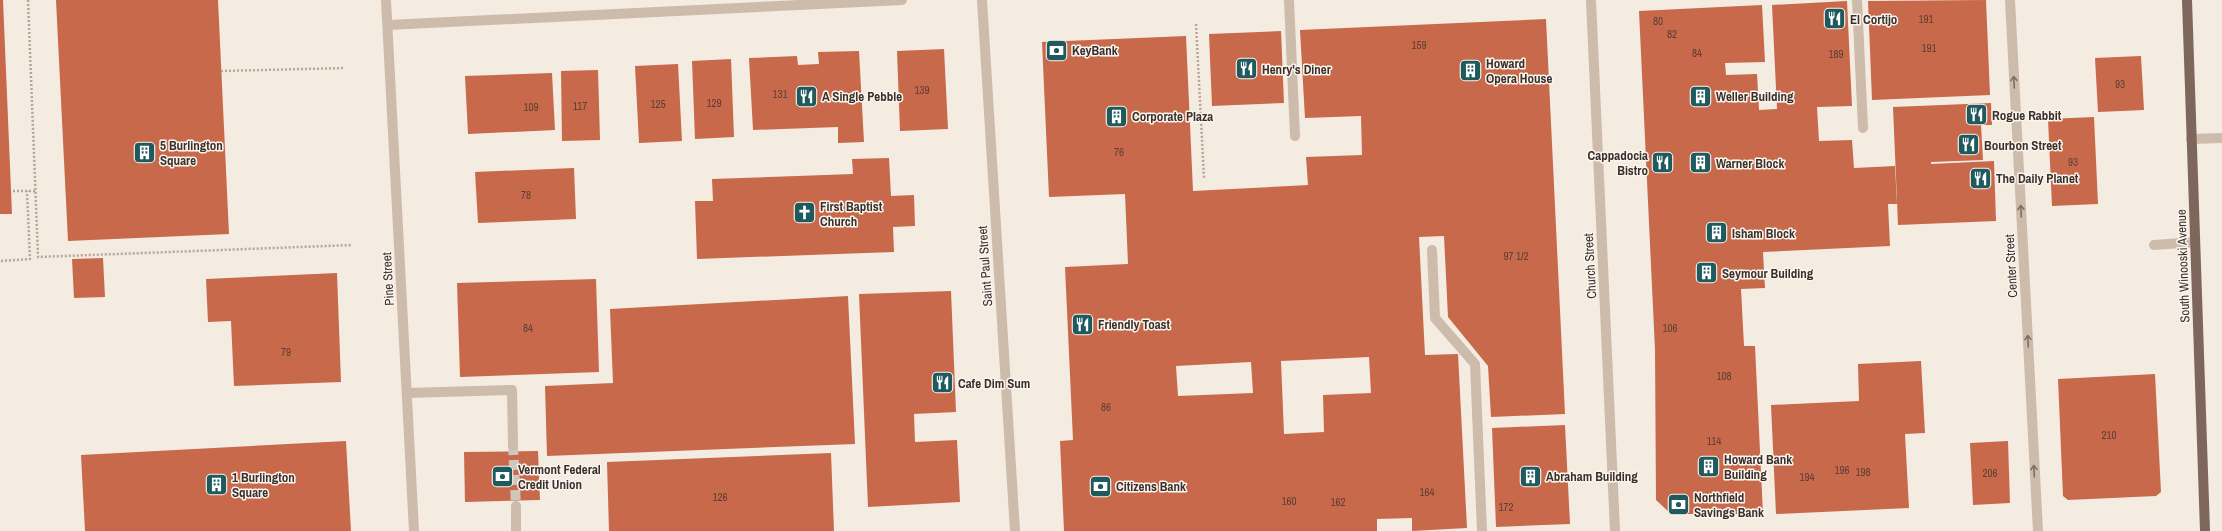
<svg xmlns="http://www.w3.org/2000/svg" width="2222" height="531" font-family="'Archivo Narrow',sans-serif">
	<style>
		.building { fill: #c8694b; fill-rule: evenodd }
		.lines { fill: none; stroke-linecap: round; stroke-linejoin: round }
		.minor-tunnel { stroke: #cfc6bd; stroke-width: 10; stroke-dasharray: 10 5; stroke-linecap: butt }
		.path { stroke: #b9a596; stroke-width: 2.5; stroke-dasharray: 2 2; stroke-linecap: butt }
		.minor { stroke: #cdbbac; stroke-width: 10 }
		.major { stroke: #7d675c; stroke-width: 10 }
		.oneway { stroke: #7d6f65 }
		.labels { text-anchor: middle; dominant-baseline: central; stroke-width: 3; stroke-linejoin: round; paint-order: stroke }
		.number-label { font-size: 11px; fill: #5e3e33 }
		.poi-label { font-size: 13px; font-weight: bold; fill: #3b302b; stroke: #fbf5ee; text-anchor: start }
		.street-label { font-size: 13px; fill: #3b302b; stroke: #fbf5ee }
	</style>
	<rect width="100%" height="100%" fill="#f4ebe1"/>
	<g class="building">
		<path d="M 0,0 L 3,0 L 12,214 L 0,214 Z"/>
		<path d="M 56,0 L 218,0 L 229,234 L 68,241 Z"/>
		<path d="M 1986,0 L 1990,95 L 1872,100 L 1868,1 Z"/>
		<path d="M 1847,1 L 1852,106 L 1817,107 L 1819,141 L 1852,140 L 1854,168 L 1895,166 L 1897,204 L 1888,204 L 1890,246 L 1763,252 L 1765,288 L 1741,289 L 1744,346 L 1755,346 L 1763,514 L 1671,514 L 1656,500 L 1655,350 L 1639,11 L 1762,5 L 1765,62 L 1725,63 L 1726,75 L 1757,74 L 1759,110 L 1777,109 L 1772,5 Z"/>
		<path d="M 1546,19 L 1565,414 L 1491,417 L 1488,366 L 1448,317 L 1444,236 L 1419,237 L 1425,355 L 1458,354 L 1467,528 L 1412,531 L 1412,518 L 1377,519 L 1377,531 L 1064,531 L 1060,441 L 1073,440 L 1065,267 L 1128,264 L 1125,194 L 1049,197 L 1042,42 L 1186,36 L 1193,191 L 1308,185 L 1306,157 L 1362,155 L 1361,116 L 1305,118 L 1300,30 ZM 1369,357 L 1371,393 L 1323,395 L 1324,432 L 1284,434 L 1281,361 ZM 1251,362 L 1253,393 L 1178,396 L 1176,366 Z"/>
		<path d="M 1281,31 L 1284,103 L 1212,106 L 1209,34 Z"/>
		<path d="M 944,49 L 948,129 L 900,131 L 897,51 Z"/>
		<path d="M 859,51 L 864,142 L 838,143 L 838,127 L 753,130 L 749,58 L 797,56 L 798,65 L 819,64 L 818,52 Z"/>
		<path d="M 2141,56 L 2144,110 L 2098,112 L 2095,58 Z"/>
		<path d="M 731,59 L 734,137 L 695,139 L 692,61 Z"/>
		<path d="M 678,64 L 682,141 L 639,143 L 635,66 Z"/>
		<path d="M 598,70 L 600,140 L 562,141 L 561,71 Z"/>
		<path d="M 552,73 L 555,130 L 468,134 L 465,76 Z"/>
		<path d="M 1991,103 L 1992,125 L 1981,125 L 1983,160 L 1931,162 L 1931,164 L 1994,161 L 1996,221 L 1898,225 L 1893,107 Z"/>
		<path d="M 2094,117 L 2098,204 L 2052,206 L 2048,119 Z"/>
		<path d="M 889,158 L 891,196 L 914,195 L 915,226 L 893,227 L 894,252 L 697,259 L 695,201 L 713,201 L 712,179 L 853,174 L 852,159 Z"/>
		<path d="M 574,168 L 576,219 L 478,223 L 475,172 Z"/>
		<path d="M 103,258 L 105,297 L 74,298 L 72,259 Z"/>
		<path d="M 337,273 L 341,382 L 234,386 L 231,321 L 208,322 L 206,279 Z"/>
		<path d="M 596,279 L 599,372 L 460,377 L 457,283 Z"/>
		<path d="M 951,291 L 956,412 L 914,414 L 915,442 L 957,440 L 960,502 L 868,507 L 859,294 Z"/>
		<path d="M 848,296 L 855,444 L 547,456 L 545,386 L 613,383 L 610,309 Z"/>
		<path d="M 1921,361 L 1925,433 L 1905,434 L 1909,508 L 1776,514 L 1771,405 L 1859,401 L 1858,364 Z"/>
		<path d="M 2155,374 L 2161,492 L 2156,496 L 2068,500 L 2063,496 L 2058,379 Z"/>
		<path d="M 1565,425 L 1570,524 L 1496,527 L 1492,428 Z"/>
		<path d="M 346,441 L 351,531 L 85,531 L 81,455 Z"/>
		<path d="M 2008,441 L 2010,503 L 1973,505 L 1970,443 Z"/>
		<path d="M 538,451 L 540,500 L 465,502 L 464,452 Z"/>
		<path d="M 831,453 L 834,531 L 609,531 L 607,462 Z"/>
	</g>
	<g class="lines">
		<path class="minor-tunnel" d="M 513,445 L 516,506"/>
		<g class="path">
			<path d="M 28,0 L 38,257 L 352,245"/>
			<path d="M 1196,24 L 1204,178"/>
			<path d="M 221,71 L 345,68"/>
			<path d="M 13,191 L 36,191"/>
			<path d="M 1,261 L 30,259 L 27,191"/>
		</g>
		<g class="minor">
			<path d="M 386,0 L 414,531"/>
			<path d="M 982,0 L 1015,531"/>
			<path d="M 1289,0 L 1295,136"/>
			<path d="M 1591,0 L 1615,531"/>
			<path d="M 1857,0 L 1863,128"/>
			<path d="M 2010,0 L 2038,531"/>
			<path d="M 388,25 L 902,0"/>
			<path d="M 2191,139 L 2222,138"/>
			<path d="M 2154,245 L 2195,242"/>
			<path d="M 1432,250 L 1435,318 L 1475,364 L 1482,531"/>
			<path d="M 407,393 L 512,390 L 513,445"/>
			<path d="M 516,506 L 516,531"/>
		</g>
		<path class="major" d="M 2187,0 L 2205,531"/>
	</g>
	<defs><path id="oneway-shaft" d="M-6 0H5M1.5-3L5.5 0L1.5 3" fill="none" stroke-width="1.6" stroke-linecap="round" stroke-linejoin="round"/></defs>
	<g class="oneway">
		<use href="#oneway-shaft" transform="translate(2014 82) rotate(-93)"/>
		<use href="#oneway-shaft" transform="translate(2021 211) rotate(-93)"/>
		<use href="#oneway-shaft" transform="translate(2028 341) rotate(-93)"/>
		<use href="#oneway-shaft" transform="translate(2034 471) rotate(-93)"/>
	</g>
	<defs>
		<symbol id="restaurant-square" viewBox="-11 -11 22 22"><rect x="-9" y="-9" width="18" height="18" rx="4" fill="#1f5a5e" stroke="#fbf5ee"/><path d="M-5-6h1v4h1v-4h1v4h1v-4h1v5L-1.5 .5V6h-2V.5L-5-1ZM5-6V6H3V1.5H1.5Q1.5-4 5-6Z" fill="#fff"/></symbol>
		<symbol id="bank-square" viewBox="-11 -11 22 22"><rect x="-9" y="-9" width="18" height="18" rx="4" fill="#1f5a5e" stroke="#fbf5ee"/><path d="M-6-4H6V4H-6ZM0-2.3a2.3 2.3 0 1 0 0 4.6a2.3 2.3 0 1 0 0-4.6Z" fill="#fff"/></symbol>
		<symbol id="building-square" viewBox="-11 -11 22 22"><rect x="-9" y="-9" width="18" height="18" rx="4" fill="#1f5a5e" stroke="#fbf5ee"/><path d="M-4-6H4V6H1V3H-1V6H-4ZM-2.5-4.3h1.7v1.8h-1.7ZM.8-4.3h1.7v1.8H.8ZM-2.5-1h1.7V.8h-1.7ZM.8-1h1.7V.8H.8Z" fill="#fff"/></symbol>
		<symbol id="church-square" viewBox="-11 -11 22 22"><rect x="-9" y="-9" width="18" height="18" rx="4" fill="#1f5a5e" stroke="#fbf5ee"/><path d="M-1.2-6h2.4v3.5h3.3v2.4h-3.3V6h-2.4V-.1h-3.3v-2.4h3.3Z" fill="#fff"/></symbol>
	</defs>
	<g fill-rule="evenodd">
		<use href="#restaurant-square" x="1822" y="6" width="25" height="25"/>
		<use href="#bank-square" x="1044" y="38" width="25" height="25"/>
		<use href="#restaurant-square" x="1234" y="56" width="25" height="25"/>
		<use href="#building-square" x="1458" y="58" width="25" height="25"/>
		<use href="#restaurant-square" x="794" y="84" width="25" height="25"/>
		<use href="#building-square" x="1688" y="84" width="25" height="25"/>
		<use href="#restaurant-square" x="1964" y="102" width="25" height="25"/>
		<use href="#building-square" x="1104" y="104" width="25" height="25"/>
		<use href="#restaurant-square" x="1956" y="132" width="25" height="25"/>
		<use href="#building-square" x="132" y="140" width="25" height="25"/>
		<use href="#restaurant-square" x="1650" y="150" width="25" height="25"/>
		<use href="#building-square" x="1688" y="150" width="25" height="25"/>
		<use href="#restaurant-square" x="1968" y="166" width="25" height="25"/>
		<use href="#church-square" x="792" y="200" width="25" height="25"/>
		<use href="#building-square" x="1704" y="220" width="25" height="25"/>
		<use href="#building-square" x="1694" y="260" width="25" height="25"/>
		<use href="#restaurant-square" x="1070" y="312" width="25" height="25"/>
		<use href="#restaurant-square" x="930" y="370" width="25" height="25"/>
		<use href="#building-square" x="1696" y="454" width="25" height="25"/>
		<use href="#bank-square" x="490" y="464" width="25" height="25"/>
		<use href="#building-square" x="1518" y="464" width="25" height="25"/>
		<use href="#building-square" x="204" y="472" width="25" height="25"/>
		<use href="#bank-square" x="1088" y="474" width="25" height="25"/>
		<use href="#bank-square" x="1666" y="492" width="25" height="25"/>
	</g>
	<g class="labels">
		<g class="number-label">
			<text x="1926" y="19">191</text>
			<text x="1658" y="21">80</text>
			<text x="1672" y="34">82</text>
			<text x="1419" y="45">159</text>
			<text x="1929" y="48">191</text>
			<text x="1697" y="53">84</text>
			<text x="1836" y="54">189</text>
			<text x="2120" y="84">93</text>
			<text x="922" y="90">139</text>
			<text x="780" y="94">131</text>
			<text x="714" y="103">129</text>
			<text x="658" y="104">125</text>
			<text x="580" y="106">117</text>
			<text x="531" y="107">109</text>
			<text x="1119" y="152">76</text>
			<text x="2073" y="162">93</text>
			<text x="526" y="195">78</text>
			<text x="1516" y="256">97 1/2</text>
			<text x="528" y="328">84</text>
			<text x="1670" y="328">106</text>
			<text x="286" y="352">79</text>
			<text x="1724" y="376">108</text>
			<text x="1106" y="407">86</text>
			<text x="2109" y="435">210</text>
			<text x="1714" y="441">114</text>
			<text x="1842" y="470">196</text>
			<text x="1863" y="472">198</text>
			<text x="1990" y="473">206</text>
			<text x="1807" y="477">194</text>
			<text x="1427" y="492">164</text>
			<text x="720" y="497">126</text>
			<text x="1289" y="501">160</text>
			<text x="1338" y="502">162</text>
			<text x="1506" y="507">172</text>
		</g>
		<g class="poi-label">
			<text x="1850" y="19">El Cortijo</text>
			<text x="1072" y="50">KeyBank</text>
			<text x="1486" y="63">Howard<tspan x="1486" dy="15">Opera House</tspan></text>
			<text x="1262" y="69">Henry's Diner</text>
			<text x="822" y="96">A Single Pebble</text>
			<text x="1716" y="96">Weller Building</text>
			<text x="1992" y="115">Rogue Rabbit</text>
			<text x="1132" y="116">Corporate Plaza</text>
			<text x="160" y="145">5 Burlington<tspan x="160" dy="15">Square</tspan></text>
			<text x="1984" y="145">Bourbon Street</text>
			<text x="1648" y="155" text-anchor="end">Cappadocia<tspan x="1648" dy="15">Bistro</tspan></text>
			<text x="1716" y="163">Warner Block</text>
			<text x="1996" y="178">The Daily Planet</text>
			<text x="820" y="206">First Baptist<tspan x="820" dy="15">Church</tspan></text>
			<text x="1732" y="233">Isham Block</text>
			<text x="1722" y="273">Seymour Building</text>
			<text x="1098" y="324">Friendly Toast</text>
			<text x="958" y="383">Cafe Dim Sum</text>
			<text x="1724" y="459">Howard Bank<tspan x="1724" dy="15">Building</tspan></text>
			<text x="518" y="469">Vermont Federal<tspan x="518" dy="15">Credit Union</tspan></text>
			<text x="1546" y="476">Abraham Building</text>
			<text x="232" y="477">1 Burlington<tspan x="232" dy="15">Square</tspan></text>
			<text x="1116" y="486">Citizens Bank</text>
			<text x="1694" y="497">Northfield<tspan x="1694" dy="15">Savings Bank</tspan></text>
		</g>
		<g class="street-label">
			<text transform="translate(985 266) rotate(-94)">Saint Paul Street</text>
			<text transform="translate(1590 266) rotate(-93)">Church Street</text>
			<text transform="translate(2011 266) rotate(-93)">Center Street</text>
			<text transform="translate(2183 266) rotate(-92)">South Winooski Avenue</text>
			<text transform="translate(388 279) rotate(-93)">Pine Street</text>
		</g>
	</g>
</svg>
